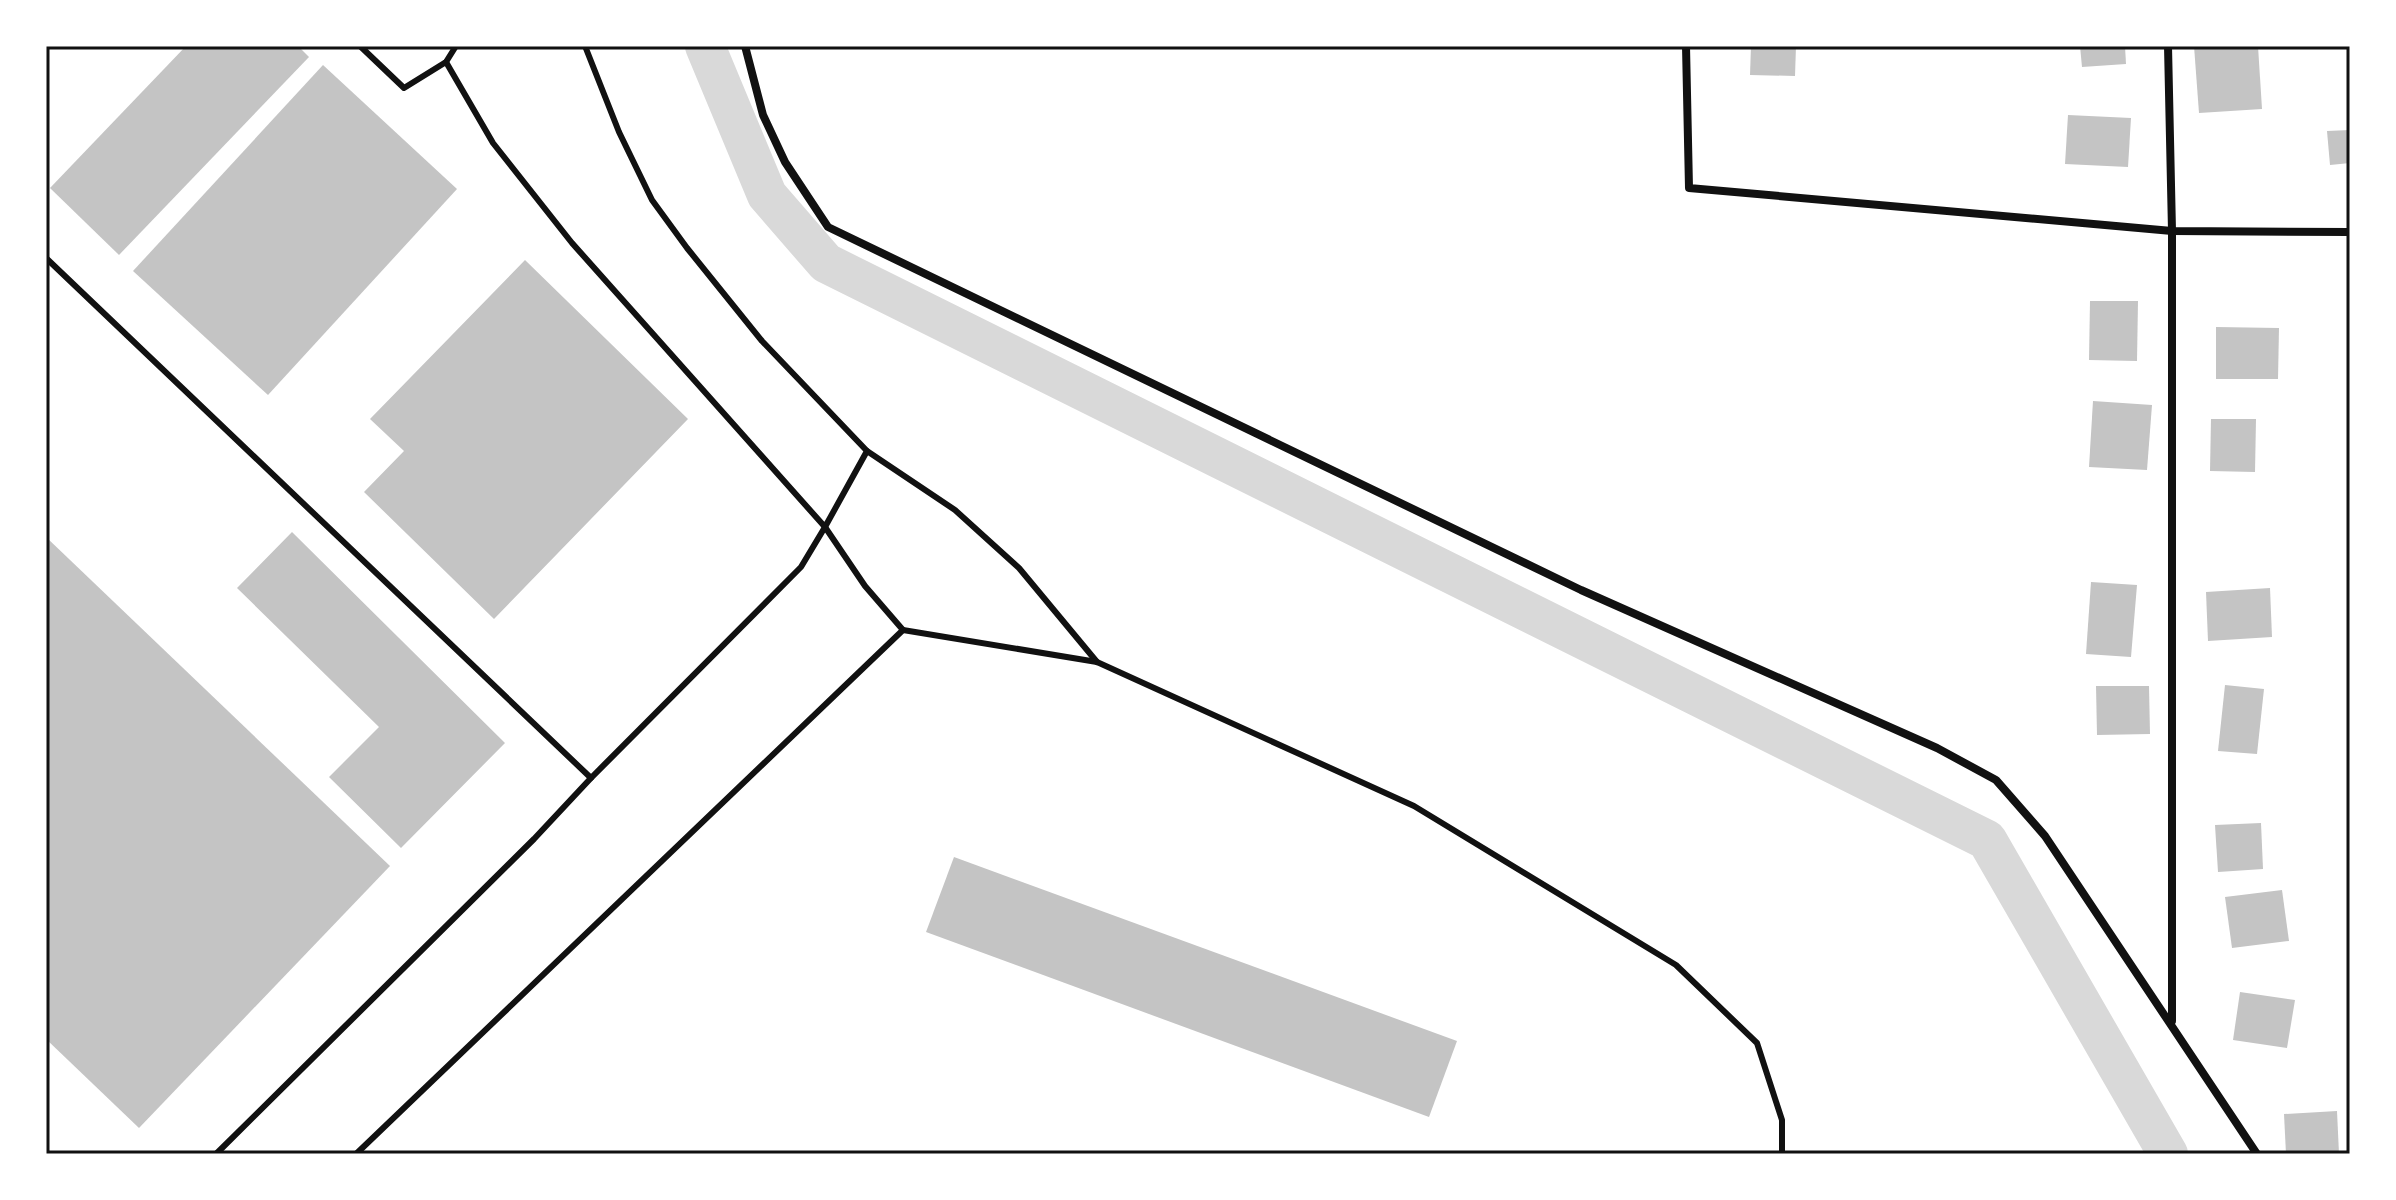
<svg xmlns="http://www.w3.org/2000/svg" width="2396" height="1200" font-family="Roboto,sans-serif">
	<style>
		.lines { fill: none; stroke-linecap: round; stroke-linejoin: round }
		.canal { stroke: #d9d9d9; stroke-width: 40 }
		.building { fill: #c4c4c4 }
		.service { stroke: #111; stroke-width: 6 }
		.minor { stroke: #111; stroke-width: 8 }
		.neatline { fill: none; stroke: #111; stroke-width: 3 }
	</style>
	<rect width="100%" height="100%" fill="#fff"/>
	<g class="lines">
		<path class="canal" d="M 705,46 L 767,195 L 826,263 L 1987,840 L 2168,1154"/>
	</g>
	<g class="building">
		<path d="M 186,46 L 298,46 L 309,57 L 119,255 L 50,188 Z"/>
		<path d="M 1751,46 L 1796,46 L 1795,76 L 1750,75 Z"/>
		<path d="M 2080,46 L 2125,46 L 2126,64 L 2082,67 Z"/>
		<path d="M 2194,46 L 2258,46 L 2262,109 L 2199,113 Z"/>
		<path d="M 323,65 L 457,189 L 268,395 L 133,271 Z"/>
		<path d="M 2068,115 L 2131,118 L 2128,167 L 2065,164 Z"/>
		<path d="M 2350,130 L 2350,163 L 2330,165 L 2327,131 Z"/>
		<path d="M 525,260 L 688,419 L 494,619 L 364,492 L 404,451 L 370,419 Z"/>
		<path d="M 2090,301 L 2138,301 L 2137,361 L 2089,360 Z"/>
		<path d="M 2216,327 L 2279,328 L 2278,379 L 2216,379 Z"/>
		<path d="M 2093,401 L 2152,405 L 2147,470 L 2089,467 Z"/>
		<path d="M 2211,419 L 2256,419 L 2255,472 L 2210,471 Z"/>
		<path d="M 292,532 L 505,743 L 401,848 L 329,777 L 379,727 L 237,588 Z"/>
		<path d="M 46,537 L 390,866 L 139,1128 L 46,1039 Z"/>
		<path d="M 2091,582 L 2137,585 L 2131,657 L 2086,654 Z"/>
		<path d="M 2270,588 L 2272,637 L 2208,641 L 2206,592 Z"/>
		<path d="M 2225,685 L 2264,689 L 2257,754 L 2218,751 Z"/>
		<path d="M 2096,686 L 2149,686 L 2150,734 L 2097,735 Z"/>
		<path d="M 2261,823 L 2263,869 L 2218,872 L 2215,825 Z"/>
		<path d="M 954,857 L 1457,1041 L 1429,1117 L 926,932 Z"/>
		<path d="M 2282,890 L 2289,941 L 2232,948 L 2225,897 Z"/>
		<path d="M 2240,992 L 2295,1000 L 2287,1048 L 2233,1040 Z"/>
		<path d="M 2337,1111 L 2339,1154 L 2286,1154 L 2284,1114 Z"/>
	</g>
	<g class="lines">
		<g class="service">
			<path d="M 360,46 L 404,88 L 446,62 L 456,46"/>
			<path d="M 446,62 L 493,143 L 572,243 L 825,527 L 867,451 L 762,341 L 687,248 L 652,200 L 619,132 L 585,46"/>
			<path d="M 46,258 L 591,778 L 534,839 L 216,1154"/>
			<path d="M 867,451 L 955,510 L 1019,568 L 1097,662"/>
			<path d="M 903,630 L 1097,662 L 1414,806 L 1676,965 L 1757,1043 L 1782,1120 L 1782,1154"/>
			<path d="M 356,1154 L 903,630 L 865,586 L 825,527 L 801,567 L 591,778"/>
		</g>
		<g class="minor">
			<path d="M 745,46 L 763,115 L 785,162 L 828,227 L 1581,590 L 1937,748 L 1996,780 L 2045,836 L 2257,1154"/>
			<path d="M 1686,46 L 1689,188 L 2172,231 L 2350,232"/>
			<path d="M 2168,46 L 2172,231 L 2172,1021"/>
		</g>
	</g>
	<rect width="2396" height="1200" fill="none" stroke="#ffffff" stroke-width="96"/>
	<rect x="48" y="48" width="2300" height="1104" class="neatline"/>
</svg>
